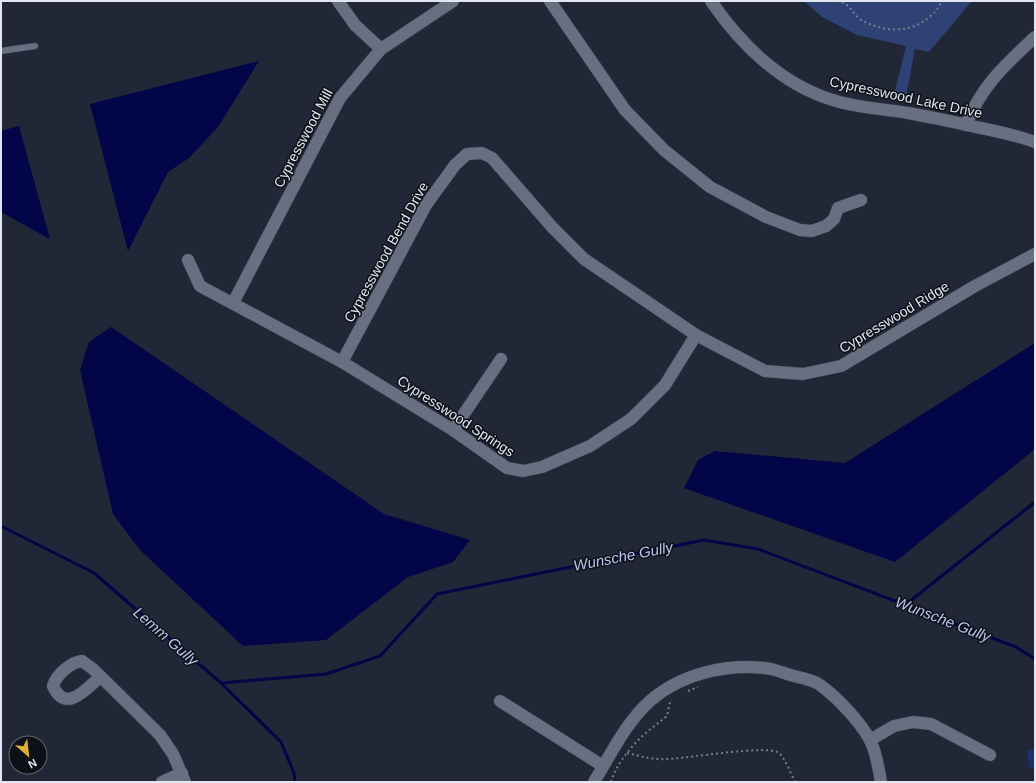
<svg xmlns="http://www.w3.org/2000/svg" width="1036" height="783" font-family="Helvetica,sans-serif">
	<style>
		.green { fill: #2e4275 }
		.water { fill: #020547 }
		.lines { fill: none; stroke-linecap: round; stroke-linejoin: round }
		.stream { stroke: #020547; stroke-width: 3 }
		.building { fill: #1a3172 }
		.lane-casing { stroke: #3e4350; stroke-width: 7 }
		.street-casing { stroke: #3e4350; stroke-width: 13 }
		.path { stroke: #777c89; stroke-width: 2; stroke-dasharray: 2 3; stroke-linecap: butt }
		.lane { stroke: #676f80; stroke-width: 6 }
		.street { stroke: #676f80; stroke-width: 12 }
		.labels { text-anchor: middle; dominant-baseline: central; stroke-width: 3; stroke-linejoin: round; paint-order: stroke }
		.street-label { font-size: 14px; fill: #e2e6f0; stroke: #0d1017 }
		.water-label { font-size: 15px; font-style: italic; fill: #b7c9f0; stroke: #0d1017 }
	</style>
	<rect width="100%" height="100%" fill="#212736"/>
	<path class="green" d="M 804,1 L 972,1 L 929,52 L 915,49 L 905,102 L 893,99 L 906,46 L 857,35 L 822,17 Z"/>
	<g class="water">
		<path d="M 259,61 L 218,127 L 189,158 L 168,172 L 128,251 L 90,104 Z"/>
		<path d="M 19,126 L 50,239 L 1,212 L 1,131 Z"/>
		<path d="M 111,327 L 384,514 L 470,540 L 453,562 L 408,577 L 326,640 L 243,646 L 140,550 L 113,514 L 80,370 L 89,342 Z"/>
		<path d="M 1035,343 L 1035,449 L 895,562 L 684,488 L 698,460 L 715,451 L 845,463 Z"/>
	</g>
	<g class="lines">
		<g class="stream">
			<path d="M 1,526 L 94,573 L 221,683 L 281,742 L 294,773 L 295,782"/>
			<path d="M 905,605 L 1035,502"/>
			<path d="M 221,683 L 326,674 L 380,656 L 437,594 L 704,540 L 758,549 L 1016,647 L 1035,659"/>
		</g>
	</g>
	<path class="building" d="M 1035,749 L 1035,767 L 1030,768 L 1027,750 Z"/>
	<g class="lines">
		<defs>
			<path id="lane" d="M 1,51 L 35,46"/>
			<g id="street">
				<path d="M 338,1 L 355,25 L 381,49"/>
				<path d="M 550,1 L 625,110 L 664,150 L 710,187 L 766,217 L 800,230 L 812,231 L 826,226 L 834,219 L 838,208 L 861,200"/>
				<path d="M 711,1 C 741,45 783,86 836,101 C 860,108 884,109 908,113 C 931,117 954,122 976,127 C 996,131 1016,135 1035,142"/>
				<path d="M 966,125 C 982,85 1005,65 1035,37"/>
				<path d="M 188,260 L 200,286 L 342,362 L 453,430 L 507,468 L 523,471 L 542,467 L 590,446 L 631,419 L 665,385 L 696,335"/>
				<path d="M 233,303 L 340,98 L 381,49 L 453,1"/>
				<path d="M 342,362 L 426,205 L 455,165 L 467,154 L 482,153 L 492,158 L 552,227 L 584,259 L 696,335 L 765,371 L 803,374 L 841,366 L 975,286 L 1035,254"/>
				<path d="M 453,430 L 501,359"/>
				<path d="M 100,677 C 86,689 66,714 53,686 C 56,675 71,662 82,661 L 93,669 L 160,735 L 173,754 L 185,782"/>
				<path d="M 500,701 L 603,766"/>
				<path d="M 870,740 L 894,726 L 913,722 L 931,724 L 990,755"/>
				<path d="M 162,782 L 182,773"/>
				<path d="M 594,782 C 611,754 626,722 651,700 C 683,673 730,662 771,669 C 779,671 787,674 794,676 C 802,678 814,680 820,685 C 837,697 866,727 873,747 C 877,758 879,770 881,782"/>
			</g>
		</defs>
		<use href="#lane" class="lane-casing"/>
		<use href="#street" class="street-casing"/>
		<g class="path">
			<path d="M 837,1 C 852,4 852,14 861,20 C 883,32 909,34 928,18 C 934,13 939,9 941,1"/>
			<path d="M 688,691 L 698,687"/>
			<path d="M 627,753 C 640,756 653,760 666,759 C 686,759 767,744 779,753 C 785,758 791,774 795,782"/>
			<path d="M 611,782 C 616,763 636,740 652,728 C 657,724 662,720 667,716 L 670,702 L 672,700"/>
		</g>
		<use href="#lane" class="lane"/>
		<use href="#street" class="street"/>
	</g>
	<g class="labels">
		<g class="street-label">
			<text transform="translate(906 97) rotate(12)">Cypresswood Lake Drive</text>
			<text transform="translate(303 138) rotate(-62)">Cypresswood Mill</text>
			<text transform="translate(386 252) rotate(-61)">Cypresswood Bend Drive</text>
			<text transform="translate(894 317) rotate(-31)">Cypresswood Ridge</text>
			<text transform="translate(456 416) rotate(33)">Cypresswood Springs</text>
		</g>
		<g class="water-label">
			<text transform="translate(623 556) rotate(-11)">Wunsche Gully</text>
			<text transform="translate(943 619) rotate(21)">Wunsche Gully</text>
			<text transform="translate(166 636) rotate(41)">Lemm Gully</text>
		</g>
	</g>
	<rect width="1036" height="783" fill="none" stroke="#e2e6f0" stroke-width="4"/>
	<g transform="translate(28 755) rotate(152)"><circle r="19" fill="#0d1017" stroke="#62666e"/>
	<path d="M0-3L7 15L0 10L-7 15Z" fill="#e0b034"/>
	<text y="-6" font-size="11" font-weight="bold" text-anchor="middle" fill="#e2e6f0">N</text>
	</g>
</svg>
